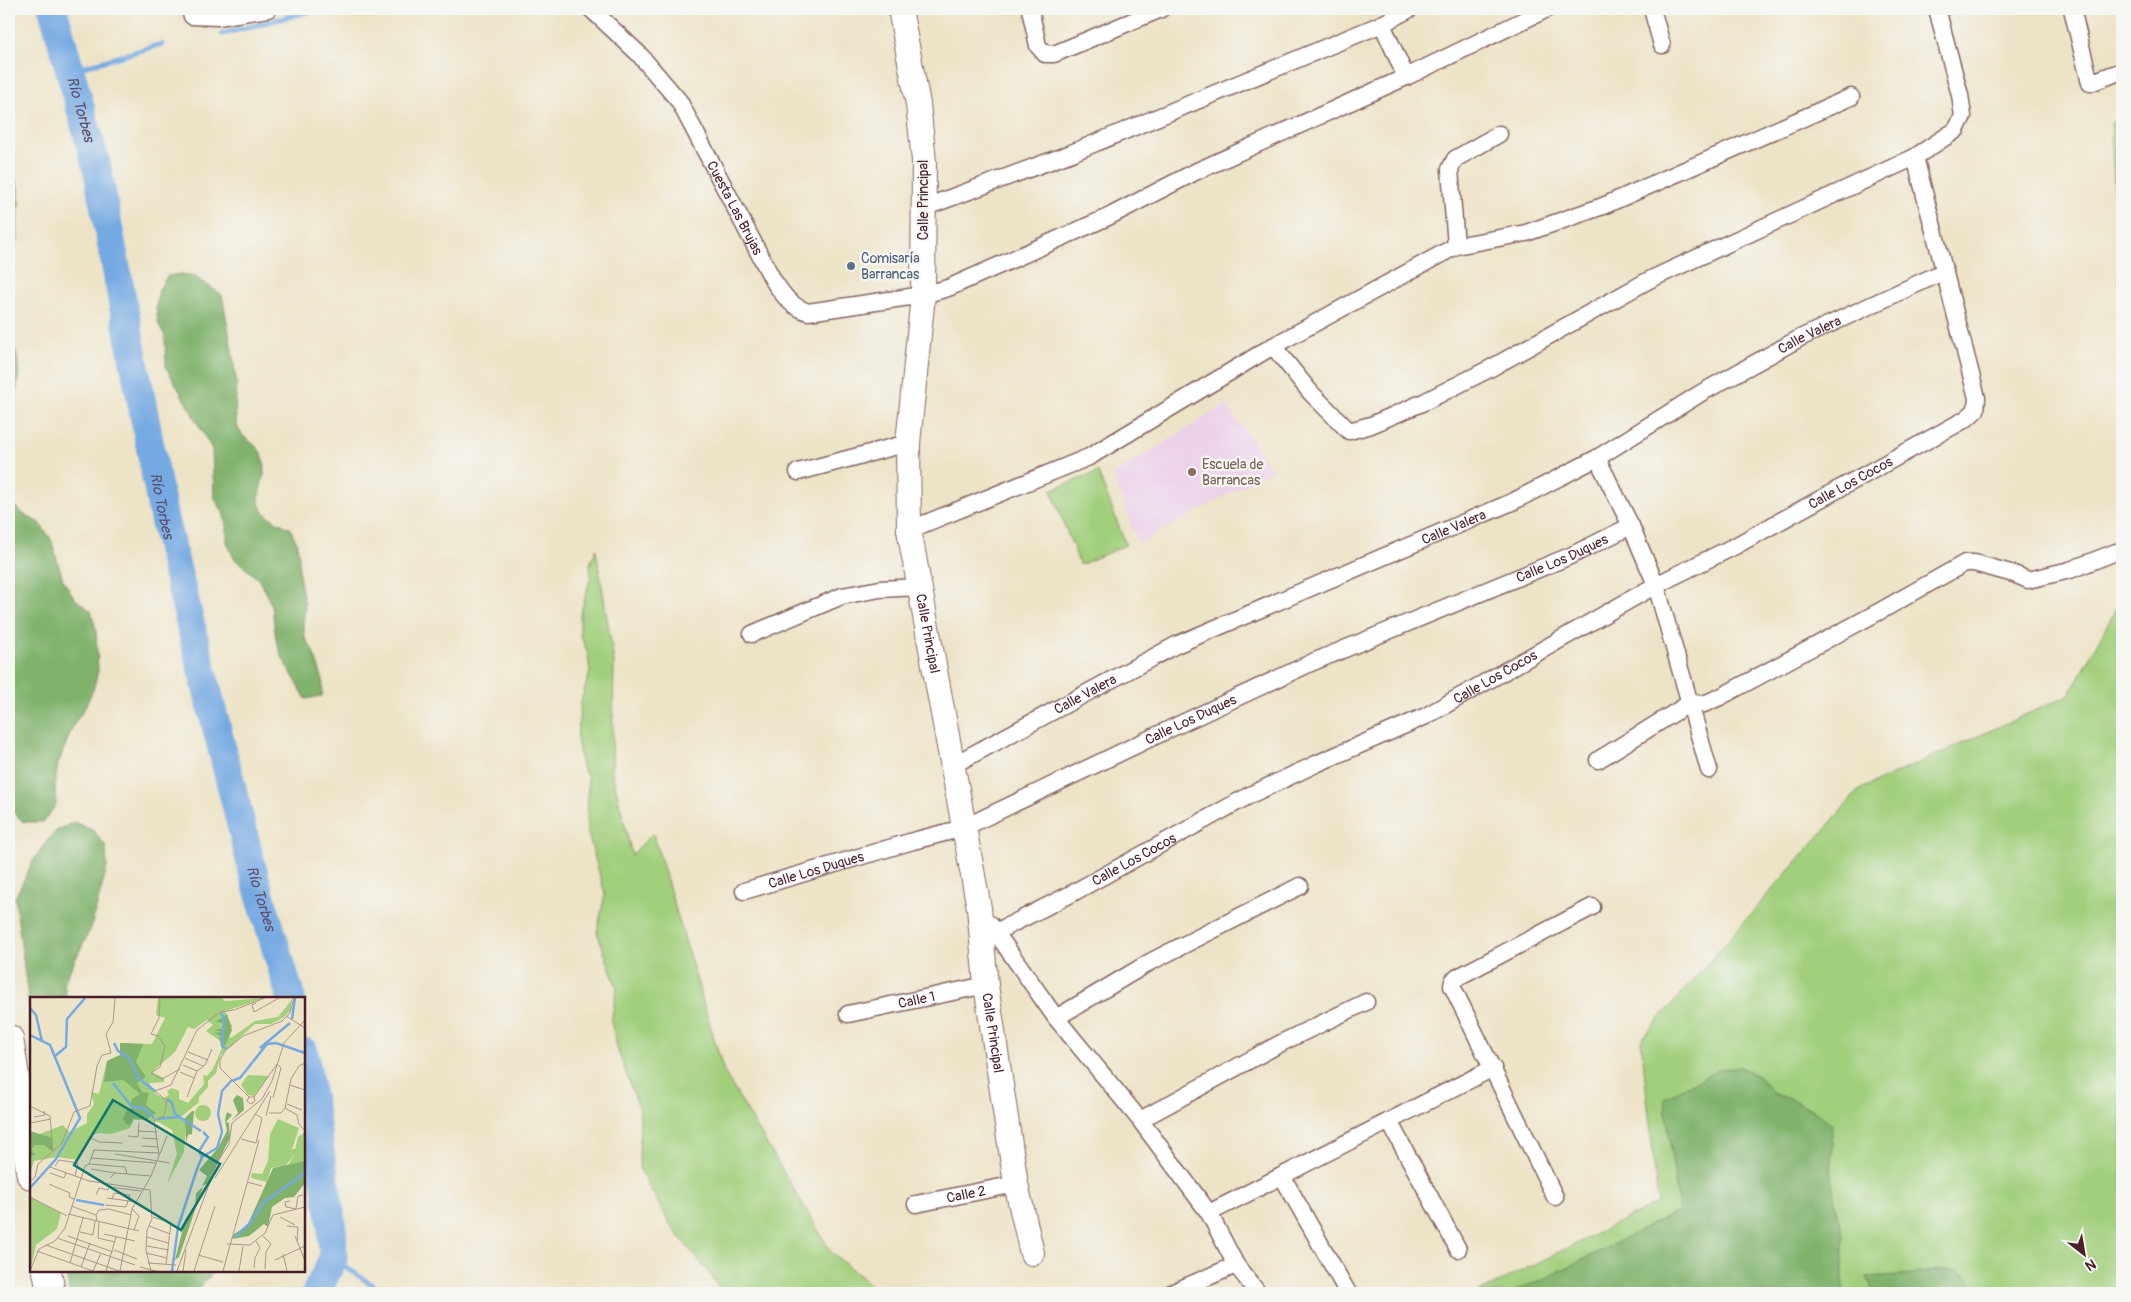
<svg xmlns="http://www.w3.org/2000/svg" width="2131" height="1302" font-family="Pangolin,sans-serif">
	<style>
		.built { fill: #ecd1ea }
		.green { fill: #a1cf7c; stroke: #767754 }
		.forest { fill: #80b26c; stroke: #65684c }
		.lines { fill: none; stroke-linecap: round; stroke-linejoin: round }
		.stream { stroke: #75a9e2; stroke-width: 5 }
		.river { stroke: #75a9e2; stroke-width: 29 }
		.street-casing { stroke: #836461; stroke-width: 19 }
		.secondary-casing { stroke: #836461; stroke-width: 26 }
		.highway-casing { stroke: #836461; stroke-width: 30 }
		.street { stroke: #fff; stroke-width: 16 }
		.secondary { stroke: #fff; stroke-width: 24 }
		.highway { stroke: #fff; stroke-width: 28 }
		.service-dot { fill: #5c6f8a; stroke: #f6f6f2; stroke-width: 2 }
		.education-dot { fill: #8d6e63; stroke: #f6f6f2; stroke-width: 2 }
		.labels { text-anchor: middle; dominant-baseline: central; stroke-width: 4.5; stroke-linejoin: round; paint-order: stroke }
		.street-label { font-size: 14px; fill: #4a1f2b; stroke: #f6f6f2 }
		.service-label { font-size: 14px; fill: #4e5e75; stroke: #f6f6f2; text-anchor: start }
		.education-label { font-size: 14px; fill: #785e54; stroke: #f6f6f2; text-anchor: start }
		.water-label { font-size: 15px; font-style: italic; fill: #594f6b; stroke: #f6f6f2 }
		.inset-river { fill: none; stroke: #75a9e2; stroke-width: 2.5 }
		.inset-road { fill: none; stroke: #ac9588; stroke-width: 1 }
		.view { fill: #0f766e; fill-opacity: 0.15; stroke: #0f766e; stroke-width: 2.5 }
		.inset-edge { fill: none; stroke: #4a1f2b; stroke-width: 2.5 }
	</style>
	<rect width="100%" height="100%" fill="#f6f6f2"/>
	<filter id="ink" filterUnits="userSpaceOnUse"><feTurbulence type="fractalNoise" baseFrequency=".02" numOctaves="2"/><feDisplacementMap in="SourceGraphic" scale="10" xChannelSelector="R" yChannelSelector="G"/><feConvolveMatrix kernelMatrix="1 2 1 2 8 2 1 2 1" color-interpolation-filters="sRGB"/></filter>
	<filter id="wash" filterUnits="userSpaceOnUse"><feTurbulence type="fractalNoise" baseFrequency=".0096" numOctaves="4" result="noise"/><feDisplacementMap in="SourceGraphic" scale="20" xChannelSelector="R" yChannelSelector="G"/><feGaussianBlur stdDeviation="1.12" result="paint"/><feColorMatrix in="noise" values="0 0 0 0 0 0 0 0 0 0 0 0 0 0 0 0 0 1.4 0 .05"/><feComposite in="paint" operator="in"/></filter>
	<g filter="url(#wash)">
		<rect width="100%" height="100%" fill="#ede3c6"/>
		<path class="built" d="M 1226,404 L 1272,470 L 1138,544 L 1113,475 Z"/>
		<g class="green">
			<path d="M 2122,118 L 2122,335 L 2111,123 Z"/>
			<path d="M 1098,472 L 1126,545 L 1080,565 L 1051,490 Z"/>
			<path d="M 596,549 L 614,662 L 612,772 L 632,855 L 653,833 L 724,1072 L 831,1252 L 880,1293 L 722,1293 L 713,1278 L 671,1226 L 639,1168 L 640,1111 L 618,1051 L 611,1022 L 617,988 L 597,932 L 605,894 L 587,830 L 588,778 L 582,767 L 577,738 L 581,701 L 590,672 L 588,654 L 580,634 L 580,615 L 591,576 L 590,564 Z"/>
			<path d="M 2122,598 L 2122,1293 L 1477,1293 L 1658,1203 L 1641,1040 L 1859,790 L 2069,695 Z"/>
		</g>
		<g class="forest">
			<path d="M 9,170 L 17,181 L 20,202 L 17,222 L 18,238 L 9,254 Z"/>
			<path d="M 182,274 L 195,277 L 222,295 C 227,323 233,351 236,379 C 237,394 233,413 238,428 C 243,440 259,444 263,457 C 268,476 260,481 259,498 C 257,513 278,523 290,528 L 297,543 L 299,558 L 299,575 L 305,607 L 303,623 L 305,638 L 313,651 L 323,680 L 322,696 L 306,699 L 282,657 L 276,640 L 272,607 L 266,592 L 258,579 L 234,558 L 227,542 L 227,527 L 223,512 L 214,497 L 212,449 L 166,367 L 165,336 L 158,323 L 156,307 L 159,290 L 167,276 Z"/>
			<path d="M 9,336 C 26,365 16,395 9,426 Z"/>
			<path d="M 9,499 L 20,512 L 39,523 L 51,539 L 63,580 L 75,599 L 91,611 L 96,630 L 98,671 L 93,690 L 84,709 L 73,726 L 58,764 L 55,784 L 56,805 L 43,822 L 23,822 L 9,808 Z"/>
			<path d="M 74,822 L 94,831 L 106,847 L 107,867 L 91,928 L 64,982 L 66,998 L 31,998 L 31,1021 L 15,898 L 32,863 L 43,846 L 56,831 Z"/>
			<path d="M 1739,1066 L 1759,1077 L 1774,1094 L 1794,1100 L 1813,1110 L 1831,1123 L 1833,1145 L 1830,1169 L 1837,1214 L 1843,1234 L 1843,1293 L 1510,1293 L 1546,1278 L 1679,1211 L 1664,1098 L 1719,1070 Z"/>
			<path d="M 1938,1270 L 1960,1270 L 1973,1284 L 1961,1293 L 1874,1293 L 1867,1277 L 1914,1274 Z"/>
			<path d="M 66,1271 L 214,1271 L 194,1293 L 69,1293 Z"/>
		</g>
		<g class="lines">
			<g class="stream">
				<path d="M 222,34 L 319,9"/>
				<path d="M 70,71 L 162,44"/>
				<path d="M 333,1259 L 385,1293"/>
			</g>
			<g class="river">
				<path id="s1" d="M 53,9 L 97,168 L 164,519 L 253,872 L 291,998"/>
				<path d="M 304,1052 L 332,1225 L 333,1259 L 316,1293"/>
			</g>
		</g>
	</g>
	<g filter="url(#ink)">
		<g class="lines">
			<defs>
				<g id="street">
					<path d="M 189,9 L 192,16 L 218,17 L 268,9"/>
					<path id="s2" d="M 591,9 L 639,54 L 679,101 L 773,280 C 783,295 790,306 808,312 L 923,295 L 948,288 L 1108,217 L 1195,172 L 1406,77 L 1547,9"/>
					<path d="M 1030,9 L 1038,46 L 1045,54 L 1054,54 L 1161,9"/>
					<path d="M 1652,9 L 1662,45"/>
					<path d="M 2072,9 L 2090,83 L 2122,71"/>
					<path d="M 1382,24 L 1406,77"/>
					<path d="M 923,208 L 1069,154 L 1382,24 L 1410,9"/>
					<path d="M 1456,246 L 1526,233 L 1603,206 L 1851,97"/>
					<path d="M 1273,346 L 1311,393 L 1349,431 L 1371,425 L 1424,402 L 1491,368 L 1649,280 L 1915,157"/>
					<path d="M 1597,458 L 1631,526 L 1656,585 L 1709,770"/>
					<path d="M 798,472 L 908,443"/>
					<path d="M 909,530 L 1089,457 L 1273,346 L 1456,246 L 1450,169 L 1455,159 L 1499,134"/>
					<path d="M 752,634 L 842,596 L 880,589 L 920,587"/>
					<path d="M 1598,760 L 1690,703 L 1704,704 L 1720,697 L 1882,610 L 1965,563 L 1974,563 L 2014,574 L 2028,580 L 2070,570 L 2116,552"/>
					<path id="s3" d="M 953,765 L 1176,645 L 1512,502 L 1597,458 L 1701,393 L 1800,338 L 1945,271"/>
					<path id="s4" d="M 744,891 L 913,841 L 963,828 L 1176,726 L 1313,662 L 1570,556 L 1631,526"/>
					<path d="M 990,924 L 1056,1018 L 1140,1120 L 1209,1213 L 1236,1265 L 1258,1293"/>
					<path id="s5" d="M 996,932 L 1069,895 L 1250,795 L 1316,764 L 1426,716 L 1656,585 L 1735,546 L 1966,419 L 1976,410 L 1977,398 L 1915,157 L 1956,130 L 1963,116 L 1960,95 L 1937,9"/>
					<path id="s6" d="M 848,1014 L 986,985"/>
					<path d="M 1056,1018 L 1150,962 L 1300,886"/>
					<path d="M 1140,1120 L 1283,1042 L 1366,1002"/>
					<path d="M 1389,1121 L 1458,1249"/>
					<path d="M 1282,1176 L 1348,1293"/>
					<path d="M 1555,1197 L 1452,986 L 1453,981 L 1458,977 L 1592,907"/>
					<path id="s7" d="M 916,1204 L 1016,1184"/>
					<path d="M 1209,1213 L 1493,1068"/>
					<path d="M 1171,1293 L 1236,1265"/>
				</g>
				<g id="secondary">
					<path id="s8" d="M 900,9 L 918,104 L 924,161 L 923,295 L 908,443 L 909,530 L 979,908 L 986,985 L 1016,1184 L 1032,1253"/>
				</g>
				<g id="highway">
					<path d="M 9,1039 L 31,1175"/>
					<path d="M 47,1271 L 51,1293"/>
				</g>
			</defs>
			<use href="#street" class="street-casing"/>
			<use href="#secondary" class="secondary-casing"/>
			<use href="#highway" class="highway-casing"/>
			<use href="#street" class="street"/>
			<use href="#secondary" class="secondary"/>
			<use href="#highway" class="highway"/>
		</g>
	</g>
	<circle class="service-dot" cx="851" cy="266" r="5"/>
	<circle class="education-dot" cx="1192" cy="472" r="5"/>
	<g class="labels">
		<g class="street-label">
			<text transform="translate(923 200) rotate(-90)">Calle Principal</text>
			<text stroke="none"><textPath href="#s2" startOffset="248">Cuesta Las Brujas</textPath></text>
			<text stroke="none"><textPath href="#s3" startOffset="960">Calle Valera</textPath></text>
			<text stroke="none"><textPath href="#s5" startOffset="966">Calle Los Cocos</textPath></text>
			<text stroke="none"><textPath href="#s3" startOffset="555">Calle Valera</textPath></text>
			<text stroke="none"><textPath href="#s4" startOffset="885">Calle Los Duques</textPath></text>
			<text stroke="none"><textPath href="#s8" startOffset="629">Calle Principal</textPath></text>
			<text stroke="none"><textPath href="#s5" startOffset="561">Calle Los Cocos</textPath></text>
			<text stroke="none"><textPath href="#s3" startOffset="150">Calle Valera</textPath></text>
			<text stroke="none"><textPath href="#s4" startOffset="480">Calle Los Duques</textPath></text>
			<text stroke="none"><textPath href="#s5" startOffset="156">Calle Los Cocos</textPath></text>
			<text stroke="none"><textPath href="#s4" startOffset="75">Calle Los Duques</textPath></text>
			<text stroke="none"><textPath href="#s6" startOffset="70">Calle 1</textPath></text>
			<text stroke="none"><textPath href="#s8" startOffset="1034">Calle Principal</textPath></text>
			<text stroke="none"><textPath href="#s7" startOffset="51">Calle 2</textPath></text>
		</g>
		<g class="service-label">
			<text x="861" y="258">Comisaría<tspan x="861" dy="16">Barrancas</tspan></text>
		</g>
		<g class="education-label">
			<text x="1202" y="464">Escuela de<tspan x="1202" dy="16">Barrancas</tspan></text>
		</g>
		<g class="water-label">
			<text stroke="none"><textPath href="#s1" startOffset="104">Río Torbes</textPath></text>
			<text stroke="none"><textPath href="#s1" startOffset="509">Río Torbes</textPath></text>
			<text stroke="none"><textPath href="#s1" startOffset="914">Río Torbes</textPath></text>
		</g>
	</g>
	<g transform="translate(30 997)">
		<rect width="275" height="275" fill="#ede3c6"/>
		<path d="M 128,1 L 192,1 L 195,4 L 235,1 L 195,14 L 202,29 L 198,37 L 201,41 L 225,24 L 248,20 L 263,1 L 260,14 L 254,20 L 241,27 L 225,27 L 191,58 L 186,76 L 178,84 L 178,90 L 169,100 L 169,105 L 151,120 L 156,126 L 154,155 L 137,187 L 147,157 L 142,133 L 128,125 L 113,123 L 104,123 L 100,131 L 81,137 L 68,136 L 61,139 L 49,163 L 27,160 L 4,164 L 0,177 L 0,134 L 7,138 L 33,128 L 39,135 L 57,126 L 57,117 L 64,107 L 61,95 L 69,97 L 77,64 L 90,58 L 90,46 L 122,47 L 135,21 L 126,18 ZM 177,23 L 183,28 L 176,34 L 189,43 L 192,51 L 183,72 L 177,79 L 173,78 L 174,87 L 158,106 L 149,102 L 149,94 L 142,91 L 137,94 L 139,98 L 133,101 L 126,97 L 119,86 L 134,85 L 134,81 L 122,75 L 145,55 L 158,30 L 164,32 ZM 218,78 L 239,79 L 224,99 L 218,98 L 211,88 ZM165 116a8 8 0 1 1 16 0a8 8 0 1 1-16 0ZM 248,122 L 269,131 L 262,152 L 265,152 L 268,140 L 275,135 L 275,164 L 258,168 L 265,157 L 256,168 L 241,171 L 237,185 L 221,181 L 222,176 L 232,177 L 238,164 L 240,137 ZM 0,200 L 31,216 L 27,232 L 6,248 L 0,274 Z" fill="#a1cf7c" fill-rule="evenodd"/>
		<path d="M 197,17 L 202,33 L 195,49 L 189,42 L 191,39 L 184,36 L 193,35 L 184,33 L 195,31 L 194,26 L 186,25 ZM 90,46 L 113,47 L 106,65 L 116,80 L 107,86 L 112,95 L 119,96 L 116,108 L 126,116 L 116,123 L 103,121 L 100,128 L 96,127 L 93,121 L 98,111 L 105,111 L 100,108 L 102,102 L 110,97 L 93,83 L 74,85 L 77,64 L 90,58 ZM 207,98 L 213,101 L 214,113 L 201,124 L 208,116 L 203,103 ZM 162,114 L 164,114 L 162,137 L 158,138 L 156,146 L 155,121 ZM 197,115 L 202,118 L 196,125 L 199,126 L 200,141 L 177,187 L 172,189 L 177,179 L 169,173 L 188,151 L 197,134 L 195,123 ZM 0,134 L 22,141 L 22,154 L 14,148 L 5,148 L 1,153 L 6,158 L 0,159 ZM 275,164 L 275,186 L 264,200 L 255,201 L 242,210 L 238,230 L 234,227 L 219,239 L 202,242 L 204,237 L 217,229 L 243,171 ZM 173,190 L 149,260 L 145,263 L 155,223 L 165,209 L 166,196 Z" fill="#80b26c"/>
		<path class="inset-river" d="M 0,11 L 6,18 L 12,44M 191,16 L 194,21 L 192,49 L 196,52M 262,22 L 265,1M 0,38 L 20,48 L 50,121 L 26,162 L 0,191M 84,46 L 88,54 L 100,62 L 108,81 L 125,94M 230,51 L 260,26M 25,59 L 36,50 L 37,22 L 55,1M 83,86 L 102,110 L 114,111 L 124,121M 137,102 L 142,106 L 145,117 L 171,134M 127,122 L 149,120M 172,160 L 169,154 L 178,140 L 173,135M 46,203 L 74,208M 205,240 L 219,227 L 234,205 L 275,176M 142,274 L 148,230 L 167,172 L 172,160 L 187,151 L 192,135 L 188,117 L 192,94 L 201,84 L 210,81 L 237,47 L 246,46 L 275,56"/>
		<path class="inset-road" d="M 130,1 L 129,21 L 121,37 L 128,39 L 135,49 L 130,70 L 121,76 L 132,82 L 150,72M 226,6 L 222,8 L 224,15 L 249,1M 256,19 L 275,31M 158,55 L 178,63M 155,61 L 173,69M 153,68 L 167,74M 150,75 L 164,81M 260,88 L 275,93M 157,100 L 167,74 L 175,68 L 182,52M 219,100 L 217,104 L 221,107 L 225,104 L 224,100M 224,100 L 219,100 L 190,71 L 190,63 L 195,54 L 213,39 L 252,24 L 260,16 L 264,1M 224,100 L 247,67 L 251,71 L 243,101M 257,107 L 272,113M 0,109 L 20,119 L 23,154 L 8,167 L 5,180 L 0,185M 255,111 L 261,82 L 269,69 L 275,66M 239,116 L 251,116 L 255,111 L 267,118 L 269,127 L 275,134M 225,117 L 232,121 L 226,146M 236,119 L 241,99M 4,120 L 15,118 L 14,114M 0,126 L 21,122M 108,134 L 127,135M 98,139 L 108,140 L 109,126M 61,141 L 69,145 L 93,146M 112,141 L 127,142M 211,142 L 226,146M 112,149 L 128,150M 23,154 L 32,146 L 44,115 L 60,109 L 67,69 L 72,58 L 81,56 L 76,37 L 83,25 L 85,1M 85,157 L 140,166M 129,158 L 124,123 L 134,119 L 137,104 L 125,94 L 141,88 L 167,33 L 190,15 L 204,13 L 235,1M 61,161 L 126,166M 59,167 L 95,170 L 97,177M 25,169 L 29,163 L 48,166 L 45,179M 20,170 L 59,184 L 120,193 L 122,222 L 117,233 L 116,253 L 121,274M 61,172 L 85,176M 20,176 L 34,181 L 36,176M 80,181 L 85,176 L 121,179M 185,181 L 240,94M 217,185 L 232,189M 19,187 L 40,196 L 39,200 L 44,202M 66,198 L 69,191 L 78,193 L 79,190 L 111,194M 0,200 L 37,219M 77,201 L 106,205M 260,204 L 255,205 L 256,210 L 266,212 L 268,199 L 273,198M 75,208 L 96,210 L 100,198 L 84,196 L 82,202M 41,209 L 66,218 L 67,224M 102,212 L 109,219 L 104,233M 38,217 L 109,234M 66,218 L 69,213 L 79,212 L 101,218M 123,220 L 141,226 L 136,267M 250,220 L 265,228M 69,225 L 68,241 L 85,245M 119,229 L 140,237M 257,229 L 268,230 L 267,244M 50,235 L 63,238 L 65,224M 74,237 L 105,244M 38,239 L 83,255M 233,239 L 241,247 L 236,255 L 235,272M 265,239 L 275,264M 117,240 L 138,246M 27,241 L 105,268M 197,247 L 220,248 L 235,236 L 243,218 L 275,210M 16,248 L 89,274M 117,249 L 139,253M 84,253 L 107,262M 7,254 L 63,274M 116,256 L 137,261M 253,257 L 257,274M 168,258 L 193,265M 245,263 L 275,249M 40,266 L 53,221M 118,266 L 146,268M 51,270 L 60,246M 110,270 L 126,274M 224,271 L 225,261 L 230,251 L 226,244M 0,274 L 9,252 L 25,244 L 35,231 L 55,169 L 59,167 L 64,153 L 129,156M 63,274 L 71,256M 76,274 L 86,240M 90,274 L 102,212 L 121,179 L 137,139M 147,274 L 187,166 L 199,147 L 202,126 L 232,102 L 242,84 L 254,46 L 275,23M 153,274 L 156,253M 164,274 L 185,209M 193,274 L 229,143M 209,274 L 213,249"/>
		<path class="view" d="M 83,103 L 190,167 L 151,233 L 44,168 Z"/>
		<rect width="275" height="275" class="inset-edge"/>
	</g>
	<rect width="2131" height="1302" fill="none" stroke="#f6f6f2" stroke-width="30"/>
	<g transform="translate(2084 1254) rotate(149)" stroke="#f6f6f2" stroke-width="4" paint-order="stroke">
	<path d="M0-4L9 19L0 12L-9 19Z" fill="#4a1f2b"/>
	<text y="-8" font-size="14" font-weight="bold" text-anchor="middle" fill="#4a1f2b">N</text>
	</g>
</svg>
